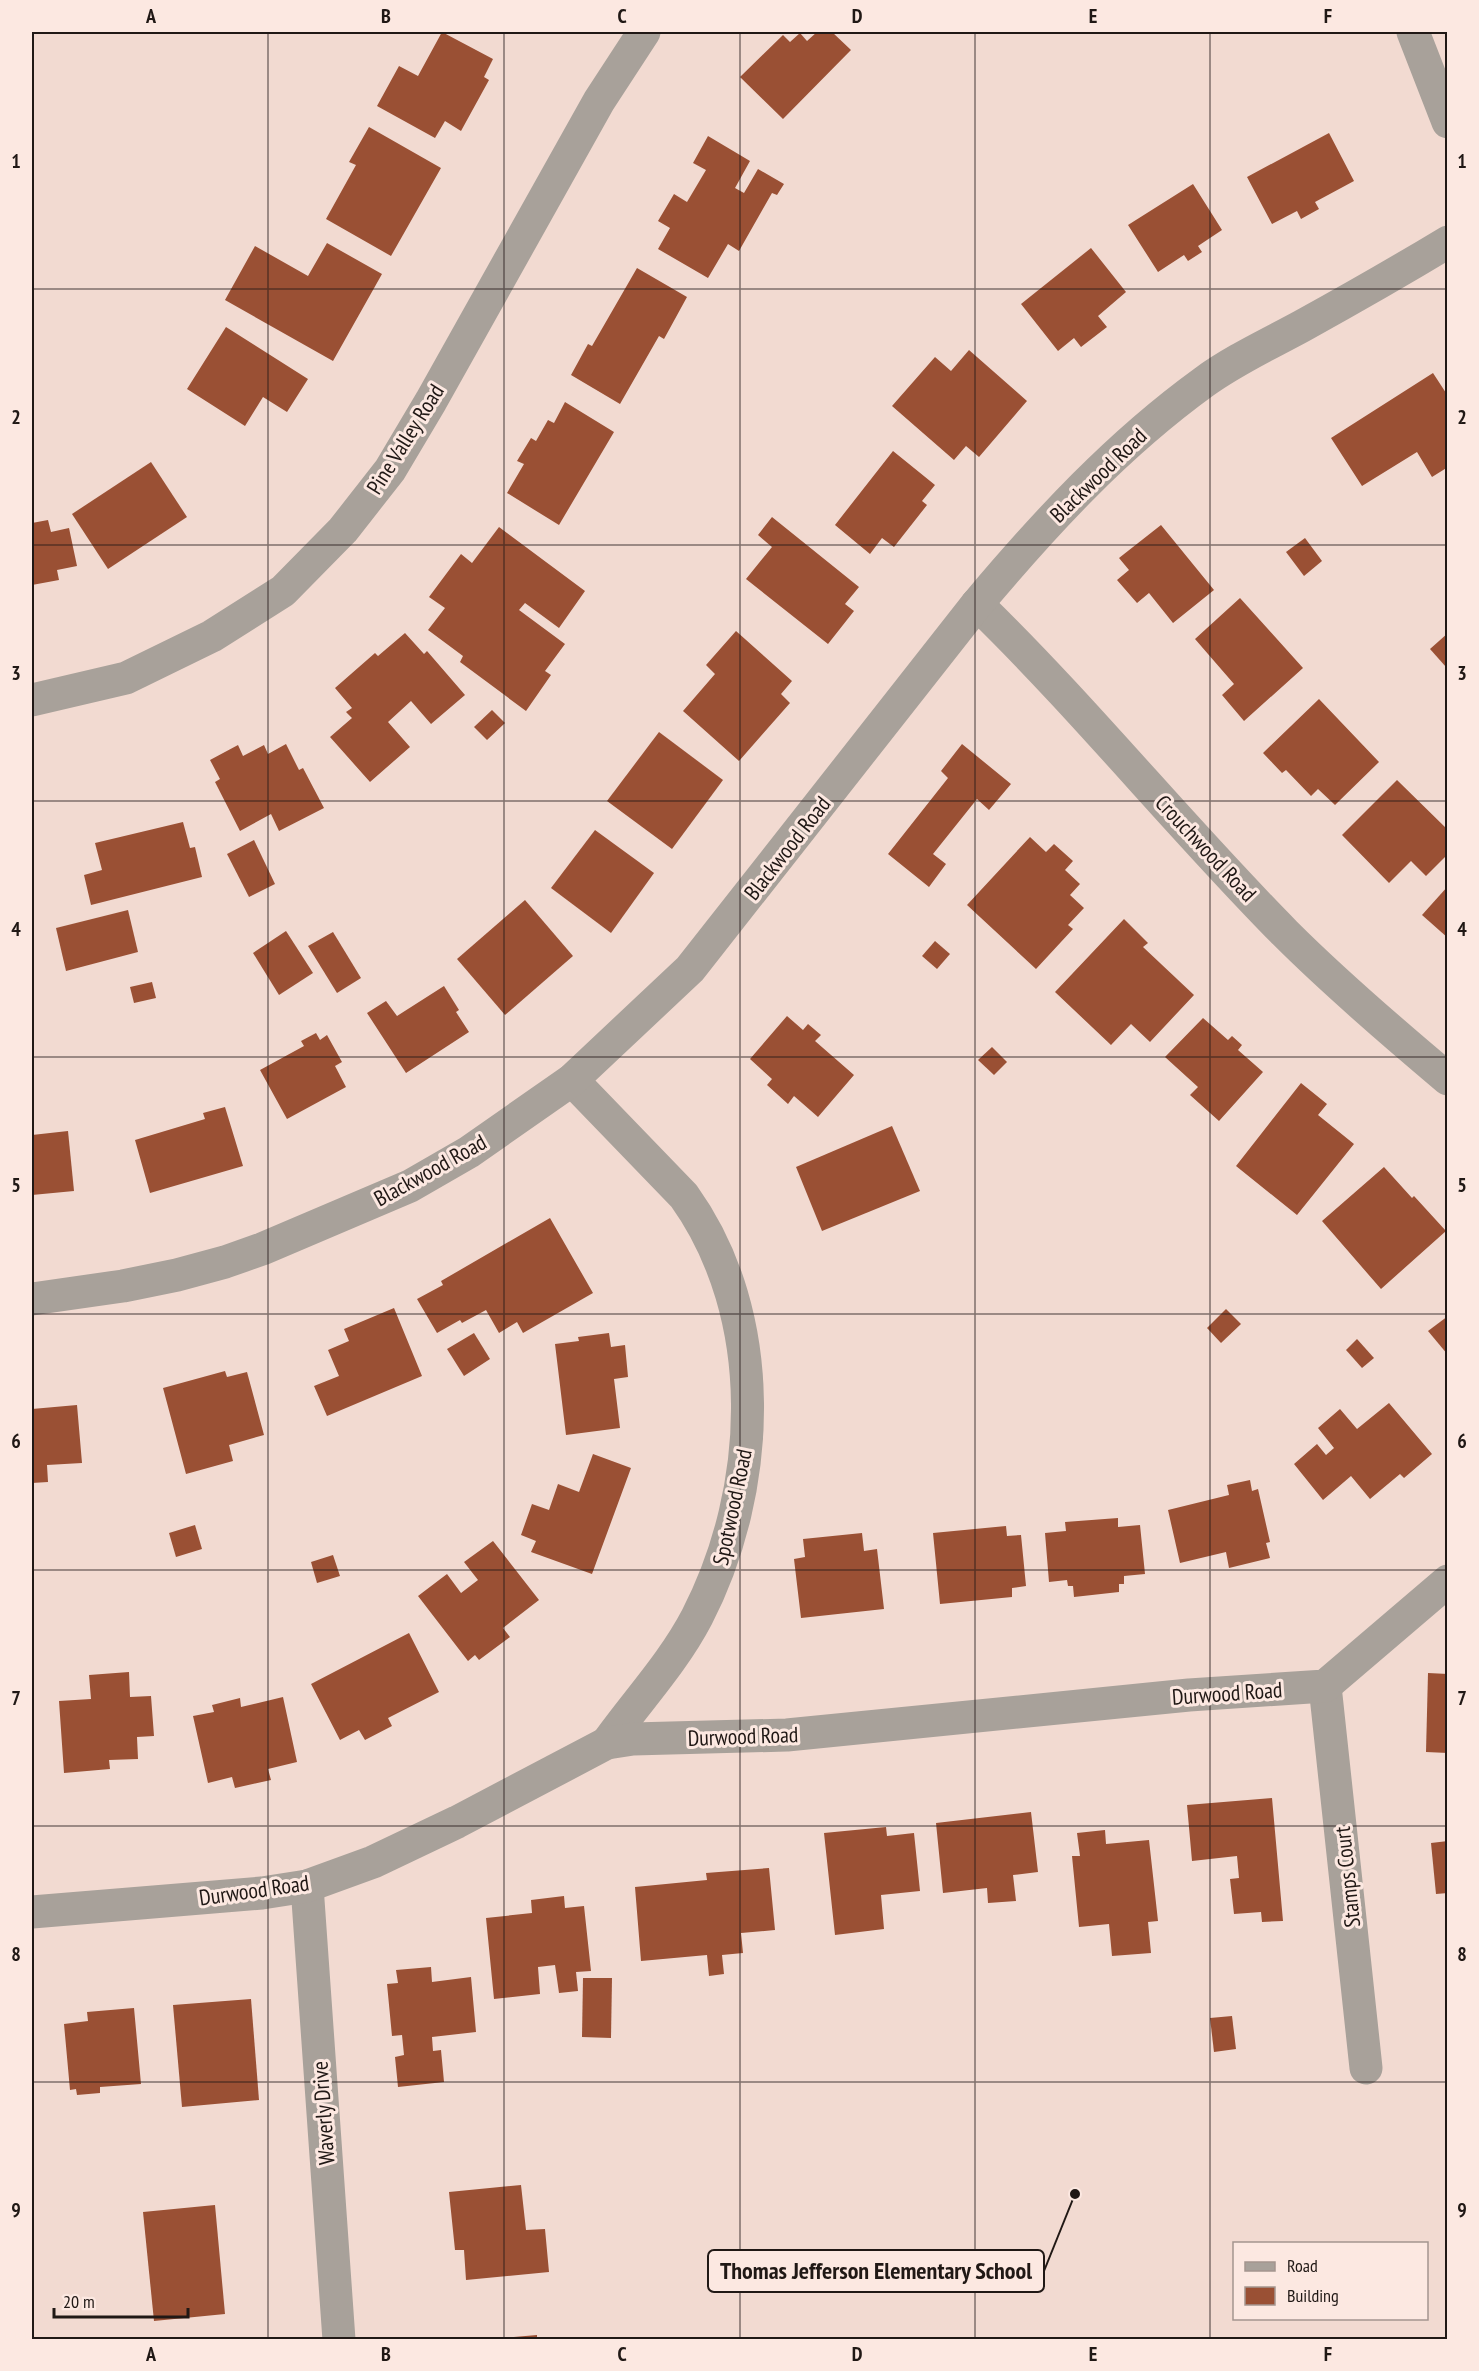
<svg xmlns="http://www.w3.org/2000/svg" width="1479" height="2371" font-family="'PT Sans Narrow',sans-serif">
	<style>
		.building { fill: #9a5034 }
		.lines { fill: none; stroke-linecap: round; stroke-linejoin: round }
		.minor { stroke: #a8a19a; stroke-width: 33 }
		.grid { fill: none; stroke: #201815; stroke-width: 1.5; stroke-opacity: 0.55 }
		.labels { text-anchor: middle; dominant-baseline: central; stroke-width: 6; stroke-linejoin: round; paint-order: stroke }
		.street-label { font-size: 22px; fill: #201815; stroke: #fce8e1 }
		.leader { fill: none; stroke: #201815; stroke-width: 2 }
		.callout-dot { fill: #201815; stroke: #fce8e1; stroke-width: 2 }
		.callout { fill: #fce8e1; stroke: #201815; stroke-width: 2 }
		.callout-label { font-size: 24px; text-anchor: middle; font-weight: bold; fill: #201815 }
		.neatline { fill: none; stroke: #201815; stroke-width: 2 }
		.grid-label { font-size: 20px; text-anchor: middle; font-weight: bold; fill: #201815 }
	</style>
	<rect width="100%" height="100%" fill="#f2dad1"/>
	<g class="building">
		<path d="M 442,32 L 493,59 L 484,77 L 489,80 L 461,131 L 445,121 L 435,138 L 377,106 L 399,66 L 418,76 Z"/>
		<path d="M 817,32 L 832,32 L 851,50 L 783,119 L 740,77 L 783,35 L 790,42 L 800,33 L 807,41 Z"/>
		<path d="M 369,127 L 441,168 L 391,256 L 326,219 L 356,165 L 349,162 Z"/>
		<path d="M 1329,133 L 1354,181 L 1315,202 L 1319,209 L 1301,219 L 1297,211 L 1272,224 L 1247,177 Z"/>
		<path d="M 708,136 L 750,161 L 735,188 L 744,193 L 758,169 L 784,184 L 777,195 L 772,193 L 739,251 L 728,244 L 708,278 L 658,249 L 670,228 L 658,221 L 674,194 L 687,202 L 706,170 L 693,163 Z"/>
		<path d="M 1193,184 L 1222,230 L 1198,246 L 1202,252 L 1188,261 L 1184,255 L 1158,272 L 1128,225 Z"/>
		<path d="M 327,243 L 382,274 L 333,361 L 225,300 L 255,246 L 308,276 Z"/>
		<path d="M 1091,248 L 1126,292 L 1098,316 L 1107,327 L 1081,347 L 1074,338 L 1058,351 L 1021,304 Z"/>
		<path d="M 637,268 L 687,297 L 664,339 L 659,336 L 620,404 L 571,375 L 588,344 L 592,346 Z"/>
		<path d="M 226,327 L 308,379 L 287,412 L 263,397 L 245,426 L 187,389 Z"/>
		<path d="M 969,350 L 1027,401 L 979,457 L 966,446 L 954,460 L 892,406 L 935,357 L 951,371 Z"/>
		<path d="M 1433,373 L 1448,396 L 1448,467 L 1432,477 L 1417,452 L 1362,486 L 1331,438 Z"/>
		<path d="M 565,402 L 614,432 L 559,525 L 507,493 L 524,464 L 517,461 L 531,438 L 536,441 L 548,420 L 554,423 Z"/>
		<path d="M 893,451 L 935,485 L 922,501 L 927,505 L 894,547 L 882,538 L 870,554 L 835,525 Z"/>
		<path d="M 151,462 L 187,517 L 108,569 L 72,514 Z"/>
		<path d="M 772,517 L 859,587 L 845,604 L 854,611 L 828,644 L 746,579 L 772,547 L 758,535 Z"/>
		<path d="M 48,520 L 51,532 L 69,528 L 77,566 L 57,570 L 59,580 L 32,585 L 32,523 Z"/>
		<path d="M 1161,525 L 1214,590 L 1173,623 L 1149,593 L 1137,603 L 1117,580 L 1129,570 L 1119,558 Z"/>
		<path d="M 499,527 L 585,591 L 559,628 L 525,603 L 519,610 L 565,644 L 545,671 L 551,675 L 526,711 L 460,662 L 463,656 L 428,630 L 445,608 L 429,597 L 461,554 L 472,563 Z"/>
		<path d="M 1305,538 L 1322,561 L 1304,576 L 1286,552 Z"/>
		<path d="M 1240,598 L 1303,668 L 1244,721 L 1222,695 L 1234,684 L 1195,639 Z"/>
		<path d="M 736,631 L 792,681 L 781,694 L 790,703 L 739,761 L 683,711 L 715,674 L 706,665 Z"/>
		<path d="M 405,633 L 424,654 L 427,651 L 465,695 L 431,724 L 411,701 L 388,722 L 410,747 L 370,782 L 330,737 L 352,718 L 346,712 L 352,708 L 335,688 L 375,653 L 378,656 Z"/>
		<path d="M 1448,633 L 1448,666 L 1446,667 L 1430,649 Z"/>
		<path d="M 1319,699 L 1379,762 L 1335,805 L 1318,789 L 1311,796 L 1286,770 L 1282,773 L 1263,753 Z"/>
		<path d="M 492,710 L 505,723 L 487,740 L 474,727 Z"/>
		<path d="M 659,732 L 723,780 L 672,849 L 607,801 Z"/>
		<path d="M 286,744 L 299,770 L 303,768 L 324,808 L 279,831 L 271,814 L 240,831 L 215,782 L 220,779 L 210,760 L 238,745 L 243,756 L 264,745 L 268,754 Z"/>
		<path d="M 962,744 L 1011,784 L 989,810 L 977,799 L 933,854 L 946,864 L 929,887 L 888,854 L 948,778 L 941,771 Z"/>
		<path d="M 1397,780 L 1448,830 L 1448,854 L 1426,876 L 1411,861 L 1389,883 L 1342,835 Z"/>
		<path d="M 183,822 L 190,848 L 195,847 L 202,877 L 91,905 L 84,875 L 102,870 L 95,843 Z"/>
		<path d="M 595,830 L 654,873 L 611,933 L 551,888 Z"/>
		<path d="M 1030,837 L 1046,852 L 1054,844 L 1073,861 L 1065,870 L 1080,884 L 1070,895 L 1084,908 L 1068,925 L 1073,929 L 1036,969 L 967,905 Z"/>
		<path d="M 254,840 L 275,884 L 249,897 L 227,854 Z"/>
		<path d="M 1448,886 L 1448,938 L 1422,915 Z"/>
		<path d="M 525,900 L 573,956 L 505,1015 L 457,959 Z"/>
		<path d="M 128,910 L 138,952 L 66,971 L 56,928 Z"/>
		<path d="M 1124,919 L 1148,943 L 1143,947 L 1194,995 L 1150,1042 L 1131,1024 L 1111,1045 L 1055,992 Z"/>
		<path d="M 286,931 L 313,973 L 279,995 L 253,953 Z"/>
		<path d="M 333,932 L 361,978 L 337,993 L 308,946 Z"/>
		<path d="M 935,941 L 950,954 L 937,969 L 922,956 Z"/>
		<path d="M 152,982 L 156,998 L 134,1003 L 130,987 Z"/>
		<path d="M 444,986 L 459,1010 L 456,1012 L 469,1032 L 406,1073 L 367,1013 L 386,1001 L 397,1016 Z"/>
		<path d="M 787,1016 L 803,1030 L 808,1024 L 821,1035 L 815,1041 L 854,1075 L 818,1117 L 794,1096 L 788,1104 L 767,1085 L 772,1079 L 750,1059 Z"/>
		<path d="M 1203,1018 L 1228,1040 L 1232,1036 L 1242,1045 L 1238,1050 L 1263,1072 L 1219,1121 L 1190,1095 L 1198,1087 L 1165,1057 Z"/>
		<path d="M 316,1033 L 320,1040 L 327,1035 L 342,1062 L 335,1066 L 346,1087 L 287,1119 L 260,1070 L 304,1046 L 301,1041 Z"/>
		<path d="M 992,1047 L 1007,1062 L 994,1075 L 978,1060 Z"/>
		<path d="M 1301,1083 L 1327,1104 L 1318,1115 L 1354,1144 L 1297,1215 L 1236,1166 Z"/>
		<path d="M 225,1107 L 243,1166 L 150,1193 L 135,1140 L 205,1119 L 203,1113 Z"/>
		<path d="M 892,1126 L 920,1191 L 822,1231 L 796,1167 Z"/>
		<path d="M 68,1131 L 74,1191 L 32,1195 L 32,1135 Z"/>
		<path d="M 1384,1167 L 1412,1198 L 1414,1196 L 1446,1231 L 1381,1289 L 1322,1221 Z"/>
		<path d="M 550,1218 L 593,1293 L 523,1333 L 517,1322 L 499,1333 L 486,1310 L 462,1323 L 460,1320 L 437,1333 L 417,1299 L 443,1285 L 441,1281 Z"/>
		<path d="M 394,1308 L 422,1376 L 327,1416 L 314,1386 L 339,1376 L 328,1350 L 349,1341 L 344,1329 Z"/>
		<path d="M 1226,1309 L 1241,1324 L 1221,1343 L 1207,1328 Z"/>
		<path d="M 1448,1316 L 1448,1355 L 1428,1331 Z"/>
		<path d="M 474,1333 L 490,1359 L 464,1376 L 447,1349 Z"/>
		<path d="M 609,1333 L 611,1347 L 625,1345 L 628,1377 L 614,1379 L 620,1428 L 566,1435 L 555,1344 L 579,1341 L 578,1337 Z"/>
		<path d="M 1357,1339 L 1374,1358 L 1362,1368 L 1346,1350 Z"/>
		<path d="M 225,1371 L 227,1377 L 247,1372 L 264,1435 L 229,1445 L 233,1461 L 186,1474 L 163,1388 Z"/>
		<path d="M 1389,1403 L 1432,1454 L 1404,1478 L 1400,1474 L 1370,1499 L 1351,1476 L 1323,1500 L 1294,1464 L 1317,1444 L 1326,1455 L 1334,1448 L 1318,1428 L 1340,1409 L 1357,1429 Z"/>
		<path d="M 77,1405 L 82,1463 L 47,1465 L 48,1482 L 32,1483 L 32,1409 Z"/>
		<path d="M 593,1454 L 631,1468 L 592,1574 L 531,1552 L 536,1541 L 521,1535 L 532,1504 L 549,1510 L 558,1484 L 579,1492 Z"/>
		<path d="M 1250,1480 L 1252,1491 L 1258,1489 L 1270,1542 L 1266,1543 L 1270,1558 L 1229,1568 L 1226,1552 L 1180,1563 L 1168,1510 L 1229,1495 L 1227,1485 Z"/>
		<path d="M 1118,1518 L 1118,1527 L 1140,1525 L 1145,1574 L 1124,1576 L 1124,1584 L 1119,1584 L 1119,1592 L 1074,1597 L 1073,1586 L 1068,1586 L 1067,1580 L 1049,1582 L 1045,1533 L 1066,1531 L 1065,1522 Z"/>
		<path d="M 195,1525 L 202,1549 L 176,1557 L 169,1533 Z"/>
		<path d="M 1006,1526 L 1007,1536 L 1021,1535 L 1026,1586 L 1012,1588 L 1012,1597 L 940,1604 L 933,1533 Z"/>
		<path d="M 862,1533 L 864,1551 L 877,1549 L 884,1609 L 801,1618 L 794,1559 L 805,1557 L 803,1539 Z"/>
		<path d="M 493,1541 L 539,1600 L 503,1628 L 510,1637 L 479,1660 L 475,1655 L 468,1661 L 418,1596 L 447,1574 L 461,1593 L 478,1580 L 464,1562 Z"/>
		<path d="M 333,1555 L 340,1576 L 317,1583 L 311,1562 Z"/>
		<path d="M 409,1633 L 439,1692 L 388,1718 L 392,1726 L 365,1740 L 359,1730 L 340,1740 L 311,1684 Z"/>
		<path d="M 129,1672 L 130,1697 L 151,1696 L 154,1736 L 137,1737 L 138,1759 L 109,1760 L 110,1769 L 64,1773 L 59,1701 L 91,1699 L 89,1675 Z"/>
		<path d="M 1428,1673 L 1448,1674 L 1448,1753 L 1426,1752 Z"/>
		<path d="M 283,1697 L 297,1762 L 268,1769 L 271,1780 L 235,1788 L 232,1777 L 208,1783 L 193,1716 L 214,1712 L 212,1705 L 240,1698 L 241,1707 Z"/>
		<path d="M 1272,1798 L 1283,1921 L 1262,1922 L 1261,1912 L 1234,1914 L 1230,1879 L 1239,1878 L 1237,1856 L 1192,1861 L 1187,1805 Z"/>
		<path d="M 1031,1812 L 1038,1872 L 1013,1875 L 1016,1901 L 988,1903 L 987,1888 L 943,1893 L 936,1823 Z"/>
		<path d="M 886,1827 L 887,1836 L 914,1833 L 920,1891 L 881,1895 L 884,1929 L 835,1935 L 824,1833 Z"/>
		<path d="M 1105,1830 L 1106,1844 L 1149,1840 L 1158,1921 L 1148,1922 L 1151,1953 L 1112,1956 L 1109,1924 L 1079,1927 L 1072,1856 L 1080,1856 L 1077,1833 Z"/>
		<path d="M 1448,1841 L 1448,1893 L 1436,1894 L 1431,1843 Z"/>
		<path d="M 769,1868 L 775,1930 L 741,1933 L 743,1953 L 722,1955 L 724,1974 L 709,1976 L 707,1955 L 641,1961 L 635,1887 L 707,1880 L 706,1873 Z"/>
		<path d="M 564,1896 L 565,1908 L 584,1906 L 591,1971 L 576,1972 L 578,1991 L 559,1993 L 555,1965 L 538,1967 L 540,1994 L 494,1999 L 486,1918 L 532,1913 L 531,1900 Z"/>
		<path d="M 431,1967 L 432,1982 L 471,1977 L 476,2032 L 432,2037 L 433,2051 L 441,2050 L 444,2082 L 398,2087 L 395,2057 L 404,2055 L 402,2035 L 392,2036 L 387,1984 L 398,1983 L 396,1970 Z"/>
		<path d="M 583,1978 L 612,1978 L 611,2038 L 582,2037 Z"/>
		<path d="M 251,1999 L 259,2100 L 182,2107 L 173,2005 Z"/>
		<path d="M 134,2008 L 141,2084 L 100,2087 L 100,2093 L 77,2095 L 76,2089 L 70,2090 L 64,2024 L 88,2021 L 87,2012 Z"/>
		<path d="M 1232,2016 L 1236,2049 L 1214,2052 L 1210,2018 Z"/>
		<path d="M 521,2185 L 526,2230 L 545,2229 L 549,2272 L 466,2280 L 464,2250 L 455,2250 L 449,2192 Z"/>
		<path d="M 215,2205 L 225,2314 L 154,2321 L 143,2212 Z"/>
		<path d="M 537,2335 L 537,2340 L 501,2340 L 501,2338 Z"/>
	</g>
	<g class="lines">
		<g class="minor">
			<path d="M 1413,32 L 1448,122"/>
			<path d="M 977,604 C 1085,709 1179,826 1285,933 C 1336,984 1392,1032 1448,1079"/>
			<path d="M 32,700 L 126,678 L 212,636 L 283,591 L 343,530 L 390,470 L 431,401 L 599,101 L 644,32"/>
			<path d="M 572,1080 L 684,1196 C 770,1316 763,1489 697,1617 C 673,1663 637,1701 607,1743"/>
			<path d="M 32,1299 L 123,1286 L 177,1275 L 225,1262 L 262,1249 L 410,1186 L 469,1152 L 572,1080 L 690,969 L 977,604 C 1046,522 1117,445 1204,382 C 1234,360 1269,344 1302,326 C 1351,299 1400,271 1448,242"/>
			<path d="M 1325,1686 L 1366,2068"/>
			<path d="M 307,1886 L 339,2340"/>
			<path d="M 32,1912 L 262,1893 L 307,1886 L 373,1862 L 457,1822 L 607,1743 L 633,1739 L 787,1735 L 1189,1695 L 1325,1686 L 1448,1581"/>
		</g>
	</g>
	<path class="grid" d="M 268,32 L 268,2340M 504,32 L 504,2340M 740,32 L 740,2340M 975,32 L 975,2340M 1210,32 L 1210,2340M 32,289 L 1448,289M 32,545 L 1448,545M 32,801 L 1448,801M 32,1057 L 1448,1057M 32,1314 L 1448,1314M 32,1570 L 1448,1570M 32,1826 L 1448,1826M 32,2082 L 1448,2082"/>
	<g class="labels">
		<g class="street-label">
			<text transform="translate(405 439) rotate(-58)">Pine Valley Road</text>
			<text transform="translate(1098 475) rotate(-44)">Blackwood Road</text>
			<text transform="translate(787 848) rotate(-52)">Blackwood Road</text>
			<text transform="translate(1206 848) rotate(47)">Crouchwood Road</text>
			<text transform="translate(430 1170) rotate(-29)">Blackwood Road</text>
			<text transform="translate(732 1507) rotate(-78)">Spotwood Road</text>
			<text transform="translate(1227 1693) rotate(-4)">Durwood Road</text>
			<text transform="translate(743 1736) rotate(-2)">Durwood Road</text>
			<text transform="translate(1347 1877) rotate(-96)">Stamps Court</text>
			<text transform="translate(254 1890) rotate(-8)">Durwood Road</text>
			<text transform="translate(323 2113) rotate(-94)">Waverly Drive</text>
		</g>
	</g>
	<path class="leader" d="M1075 2194L1044 2271"/>
	<circle class="callout-dot" cx="1075" cy="2194" r="6"/>
	<rect class="callout" x="708" y="2250" width="336" height="42" rx="6"/>
	<g class="callout-label">
		<text x="876" y="2279">Thomas Jefferson Elementary School</text>
	</g>
	<rect width="1479" height="2371" fill="none" stroke="#fce8e1" stroke-width="66"/>
	<rect x="1233" y="2242" width="195" height="78" fill="#fce8e1" stroke="#a4958f" stroke-width="1.5"/>
	<rect x="1245" y="2262" width="30" height="9" fill="#a8a19a" stroke="#a4958f" stroke-width="1.5"/>
	<text x="1287" y="2272" font-size="18" fill="#201815">Road</text>
	<rect x="1245" y="2287" width="30" height="18" fill="#9a5034" stroke="#a4958f" stroke-width="1.5"/>
	<text x="1287" y="2302" font-size="18" fill="#201815">Building</text>
	<path d="M54 2308v9h134v-9" fill="none" stroke="#201815" stroke-width="3"/>
	<text x="63" y="2308" font-size="18" fill="#201815" stroke="#fce8e1" stroke-width="4.5" paint-order="stroke">20 m</text>
	<rect x="33" y="33" width="1413" height="2305" class="neatline"/>
	<g class="grid-label">
		<text x="151" y="23">A</text>
		<text x="386" y="23">B</text>
		<text x="622" y="23">C</text>
		<text x="857" y="23">D</text>
		<text x="1093" y="23">E</text>
		<text x="1328" y="23">F</text>
		<text x="16" y="168">1</text>
		<text x="1462" y="168">1</text>
		<text x="16" y="424">2</text>
		<text x="1462" y="424">2</text>
		<text x="16" y="680">3</text>
		<text x="1462" y="680">3</text>
		<text x="16" y="936">4</text>
		<text x="1462" y="936">4</text>
		<text x="16" y="1192">5</text>
		<text x="1462" y="1192">5</text>
		<text x="16" y="1448">6</text>
		<text x="1462" y="1448">6</text>
		<text x="16" y="1705">7</text>
		<text x="1462" y="1705">7</text>
		<text x="16" y="1961">8</text>
		<text x="1462" y="1961">8</text>
		<text x="16" y="2217">9</text>
		<text x="1462" y="2217">9</text>
		<text x="151" y="2361">A</text>
		<text x="386" y="2361">B</text>
		<text x="622" y="2361">C</text>
		<text x="857" y="2361">D</text>
		<text x="1093" y="2361">E</text>
		<text x="1328" y="2361">F</text>
	</g>
</svg>
